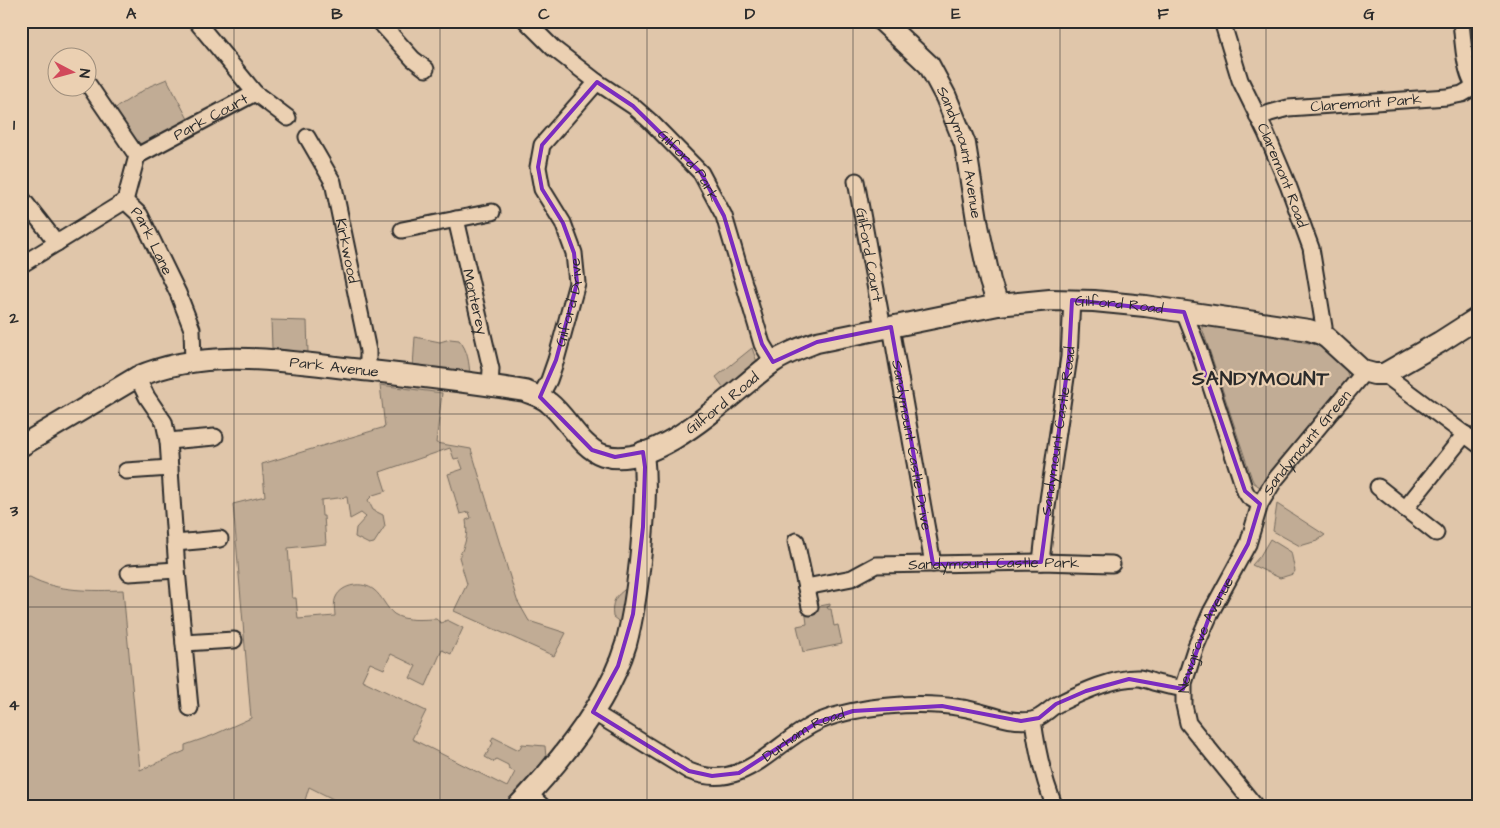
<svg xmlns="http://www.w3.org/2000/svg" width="1500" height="828" font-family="'Architects Daughter',sans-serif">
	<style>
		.green { fill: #c1ac95; stroke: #766c60 }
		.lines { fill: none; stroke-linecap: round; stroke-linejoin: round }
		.street-casing { stroke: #2b2b2b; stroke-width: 19 }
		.secondary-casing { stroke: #2b2b2b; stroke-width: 24 }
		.street { stroke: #ebd0b2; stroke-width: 15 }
		.secondary { stroke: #ebd0b2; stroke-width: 20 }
		.marked { fill: none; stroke: #7b2cbf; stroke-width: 4; stroke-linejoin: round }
		.grid { fill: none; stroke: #2b2b2b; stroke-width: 1; stroke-opacity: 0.55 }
		.labels { text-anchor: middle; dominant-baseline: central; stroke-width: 4.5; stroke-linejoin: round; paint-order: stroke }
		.street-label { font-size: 15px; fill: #2b2b2b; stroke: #ebd0b2 }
		.district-label { font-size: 20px; font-weight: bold; letter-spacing: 1px; fill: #2b2b2b; stroke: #ebd0b2 }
		.neatline { fill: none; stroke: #2b2b2b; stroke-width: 2 }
		.grid-label { font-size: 16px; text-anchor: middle; font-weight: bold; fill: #2b2b2b }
	</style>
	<rect width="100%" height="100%" fill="#e0c6aa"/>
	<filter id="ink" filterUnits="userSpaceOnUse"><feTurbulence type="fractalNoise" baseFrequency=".02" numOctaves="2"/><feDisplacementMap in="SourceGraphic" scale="10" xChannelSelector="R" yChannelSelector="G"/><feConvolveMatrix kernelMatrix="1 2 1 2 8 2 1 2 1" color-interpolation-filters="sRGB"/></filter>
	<g filter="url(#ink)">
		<g class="green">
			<path d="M 1468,21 L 1479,21 L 1479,81 Z"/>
			<path d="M 167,79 L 189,121 L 144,145 L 138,142 L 114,109 L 150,86 Z"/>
			<path d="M 271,320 L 307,321 L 308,353 L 272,348 Z"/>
			<path d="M 1206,324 L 1325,346 L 1344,362 L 1350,383 L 1260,487 L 1254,483 L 1252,479 L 1202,328 L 1202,326 Z"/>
			<path d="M 415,337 L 440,342 L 450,339 L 459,340 C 468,350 469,363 470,375 L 413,367 Z"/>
			<path d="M 752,348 L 757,362 L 726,391 L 716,377 Z"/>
			<path d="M 380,385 L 442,393 L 436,443 L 471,449 L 517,600 L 529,621 L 566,633 L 554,656 L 454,611 L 467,584 L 459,557 C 466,543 468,535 466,520 L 471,518 L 469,512 L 460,514 L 448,474 L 463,469 L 459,458 L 454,459 L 450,448 L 380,472 L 386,491 L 373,495 L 368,500 L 373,510 L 383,515 L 385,526 L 374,543 L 369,544 L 355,537 L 356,528 L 366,517 L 361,513 L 350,519 L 347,497 L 321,500 L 322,516 L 324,516 L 326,544 L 288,548 L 292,598 L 296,598 L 298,619 L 335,616 C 335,611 333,603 336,597 C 342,584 363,581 374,590 C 382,596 386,608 394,614 C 406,622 424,619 436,619 L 441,623 L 447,620 L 463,628 L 451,654 L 442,650 L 426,686 L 410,678 L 416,666 L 391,654 L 384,669 L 370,663 L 362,680 L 426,711 L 412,739 L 507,787 L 515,772 L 509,769 L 508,765 L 496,759 L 494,762 L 485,757 L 493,743 L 491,741 L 493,737 L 519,750 L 522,744 L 545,746 L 546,758 L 501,807 L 349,807 L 309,787 L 303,807 L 21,807 L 21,574 L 24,578 L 30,577 C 57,592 92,591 123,590 L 140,770 L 185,751 L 185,745 L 211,736 L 251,718 L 233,504 L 265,496 L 262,464 L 385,427 Z"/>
			<path d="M 1277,504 L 1325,535 L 1317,541 L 1300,546 L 1273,531 Z"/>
			<path d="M 1270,539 L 1291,552 L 1295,571 L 1293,574 L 1280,578 L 1252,565 L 1260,556 Z"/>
			<path d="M 627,588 L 621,623 L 613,617 C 611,602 615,596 627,588 Z"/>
			<path d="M 830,604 L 830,606 L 827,607 L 828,609 L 831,609 L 834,626 L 838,625 L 842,644 L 803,652 L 797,626 L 807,624 L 805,609 Z"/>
		</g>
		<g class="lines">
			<defs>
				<g id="street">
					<path d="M 379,21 L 413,59 L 426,69"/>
					<path id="s1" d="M 526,21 L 553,48 L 597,82 L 633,106 L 650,121 L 701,173 L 724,216 L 762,344 L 773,362"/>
					<path id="s2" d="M 1222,21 L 1240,80 L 1266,133 L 1288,185 L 1311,248 L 1322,315 L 1324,327 L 1321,334"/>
					<path d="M 1461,21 C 1463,39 1464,80 1479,90"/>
					<path d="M 88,84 L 137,156"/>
					<path d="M 255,93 L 288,118"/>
					<path id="s3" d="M 1258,118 L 1270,113 L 1288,108 L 1447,97 L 1462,94 L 1474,87"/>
					<path id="s4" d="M 307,137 L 333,182 L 368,351 L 368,371"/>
					<path id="s5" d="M 856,181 L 883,328"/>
					<path d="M 21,197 L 57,243"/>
					<path id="s6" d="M 125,201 L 137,156 L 255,93 L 196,21"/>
					<path id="s7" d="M 456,219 L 491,369 L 490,386"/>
					<path d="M 402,230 L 492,212"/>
					<path id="s8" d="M 21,265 L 125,201 L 140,215 L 178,293 L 192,329 L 193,362"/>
					<path d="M 1184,312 L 1199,350 L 1245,491 L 1249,497 L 1260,504"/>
					<path id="s9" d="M 891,327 L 933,564"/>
					<path d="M 1384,374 L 1479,445"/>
					<path d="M 137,377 L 147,397 L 164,422 L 168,441 L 177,570 L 190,708"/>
					<path id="s10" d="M 540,397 L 549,380 L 556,360 L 577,283 L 574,253 L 563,223 L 542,189 L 538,167 L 542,145 L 597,82"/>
					<path d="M 168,441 L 215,437"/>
					<path d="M 126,471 L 170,468"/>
					<path d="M 1378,487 L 1436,533"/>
					<path d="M 1405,509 L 1465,434"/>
					<path d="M 796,541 L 810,607"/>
					<path d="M 175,543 L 220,539"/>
					<path id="s11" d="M 1041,562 L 1047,507 L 1069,357 L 1072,300"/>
					<path d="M 129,573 L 177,570"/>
					<path id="s12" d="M 806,587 L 852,578 L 876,565 L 1041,562 L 1112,564"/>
					<path d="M 184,643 L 234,640"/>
					<path id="s13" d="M 593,712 L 689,771 C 745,794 775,740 820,721 C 859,705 920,701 962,708 C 985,711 1008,724 1032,720 C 1043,718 1050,707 1060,703 C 1082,692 1114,677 1139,678 C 1147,679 1154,683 1161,684 C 1168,686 1176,687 1183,689"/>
					<path d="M 1033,720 C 1037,750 1043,779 1055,807"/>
					<path d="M 529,794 L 543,807"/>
					<path id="s14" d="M 1256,807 L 1188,723 L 1184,705 L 1184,683 L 1196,646 L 1211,612 L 1248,544 L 1260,504 L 1274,481 L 1360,377 L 1363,371"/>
				</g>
				<g id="secondary">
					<path id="s15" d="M 882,21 L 929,65 L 946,97 L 965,144 L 978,226 L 990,281 L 998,305"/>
					<path id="s16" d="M 21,446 L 137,377 C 209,346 288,362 363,370 C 417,376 472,382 525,391 C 534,395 543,397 549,403 C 567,417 581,448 603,455 C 658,472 732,392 772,363 C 786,353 801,348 817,342 L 998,305 L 1050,300 L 1094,301 L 1145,306 L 1309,330 L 1321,334 L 1327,338 L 1363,371 L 1374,374 L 1384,374 L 1440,342 L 1479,317"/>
					<path d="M 517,807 C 558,764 609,702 626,644 C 634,613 638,583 641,551 C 644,515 647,488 643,452"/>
				</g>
			</defs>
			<use href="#street" class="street-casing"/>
			<use href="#secondary" class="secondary-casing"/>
			<use href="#street" class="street"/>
			<use href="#secondary" class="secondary"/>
		</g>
	</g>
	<path class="marked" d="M 597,82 L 633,106 L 701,173 L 724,216 L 762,344 L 773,362 L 817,342 L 891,327 L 933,564 L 1041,562 L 1069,357 L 1072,300 L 1184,312 L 1245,491 L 1260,504 L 1248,544 L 1211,612 L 1183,689 L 1129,679 L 1086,691 L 1056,704 L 1039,718 L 1021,721 L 942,706 L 853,711 L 818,722 L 739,773 L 712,776 L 689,771 L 593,712 L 618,666 L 633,614 L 643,527 L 645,467 L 643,452 L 615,457 L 592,450 L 540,397 L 556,360 L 577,283 L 574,253 L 563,223 L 542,189 L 538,167 L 542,145 Z"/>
	<path class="grid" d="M 234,21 L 234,807M 440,21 L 440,807M 647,21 L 647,807M 853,21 L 853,807M 1060,21 L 1060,807M 1266,21 L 1266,807M 21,221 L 1479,221M 21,414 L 1479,414M 21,607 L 1479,607"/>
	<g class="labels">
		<g class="street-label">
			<text stroke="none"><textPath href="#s3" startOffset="110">Claremont Park</textPath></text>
			<text stroke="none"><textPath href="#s6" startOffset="130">Park Court</textPath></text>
			<text stroke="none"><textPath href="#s15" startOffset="158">Sandymount Avenue</textPath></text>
			<text stroke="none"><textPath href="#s1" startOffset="219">Gilford Park</textPath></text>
			<text stroke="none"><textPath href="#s2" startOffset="166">Claremont Road</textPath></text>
			<text stroke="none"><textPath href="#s8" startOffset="171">Park Lane</textPath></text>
			<text stroke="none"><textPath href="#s4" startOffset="122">Kirkwood</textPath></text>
			<text stroke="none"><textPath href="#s5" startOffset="75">Gilford Court</textPath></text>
			<text stroke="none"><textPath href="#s7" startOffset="85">Monterey</textPath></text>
			<text stroke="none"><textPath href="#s10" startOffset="100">Gilford Drive</textPath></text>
			<text stroke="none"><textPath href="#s16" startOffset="1185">Gilford Road</textPath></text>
			<text stroke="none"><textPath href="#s16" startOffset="335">Park Avenue</textPath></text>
			<text stroke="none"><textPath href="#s16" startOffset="765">Gilford Road</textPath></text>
			<text stroke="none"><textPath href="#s11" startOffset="132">Sandymount Castle Road</textPath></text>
			<text stroke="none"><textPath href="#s14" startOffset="421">Sandymount Green</textPath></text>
			<text stroke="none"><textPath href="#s9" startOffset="120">Sandymount Castle Drive</textPath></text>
			<text stroke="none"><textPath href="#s12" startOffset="192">Sandymount Castle Park</textPath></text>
			<text stroke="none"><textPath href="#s14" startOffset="201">Newgrove Avenue</textPath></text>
			<text stroke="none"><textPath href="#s13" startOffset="239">Durham Road</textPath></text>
		</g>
		<g class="district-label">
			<text x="1261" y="379">SANDYMOUNT</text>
		</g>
	</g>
	<rect width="1500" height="828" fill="none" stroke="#ebd0b2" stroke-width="55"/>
	<g transform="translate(72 72) rotate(96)"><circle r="24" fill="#ebd0b2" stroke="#9e8e7c"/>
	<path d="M0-4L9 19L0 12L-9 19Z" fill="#d1495b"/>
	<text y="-8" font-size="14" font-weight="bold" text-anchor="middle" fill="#2b2b2b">N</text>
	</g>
	<rect x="28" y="28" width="1444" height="772" class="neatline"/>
	<g class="grid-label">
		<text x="131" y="19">A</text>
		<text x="337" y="19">B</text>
		<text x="544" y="19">C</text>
		<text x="750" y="19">D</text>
		<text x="956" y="19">E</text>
		<text x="1163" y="19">F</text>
		<text x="1369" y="19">G</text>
		<text x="14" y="130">1</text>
		<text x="14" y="323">2</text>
		<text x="14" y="516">3</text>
		<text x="14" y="710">4</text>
	</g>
</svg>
